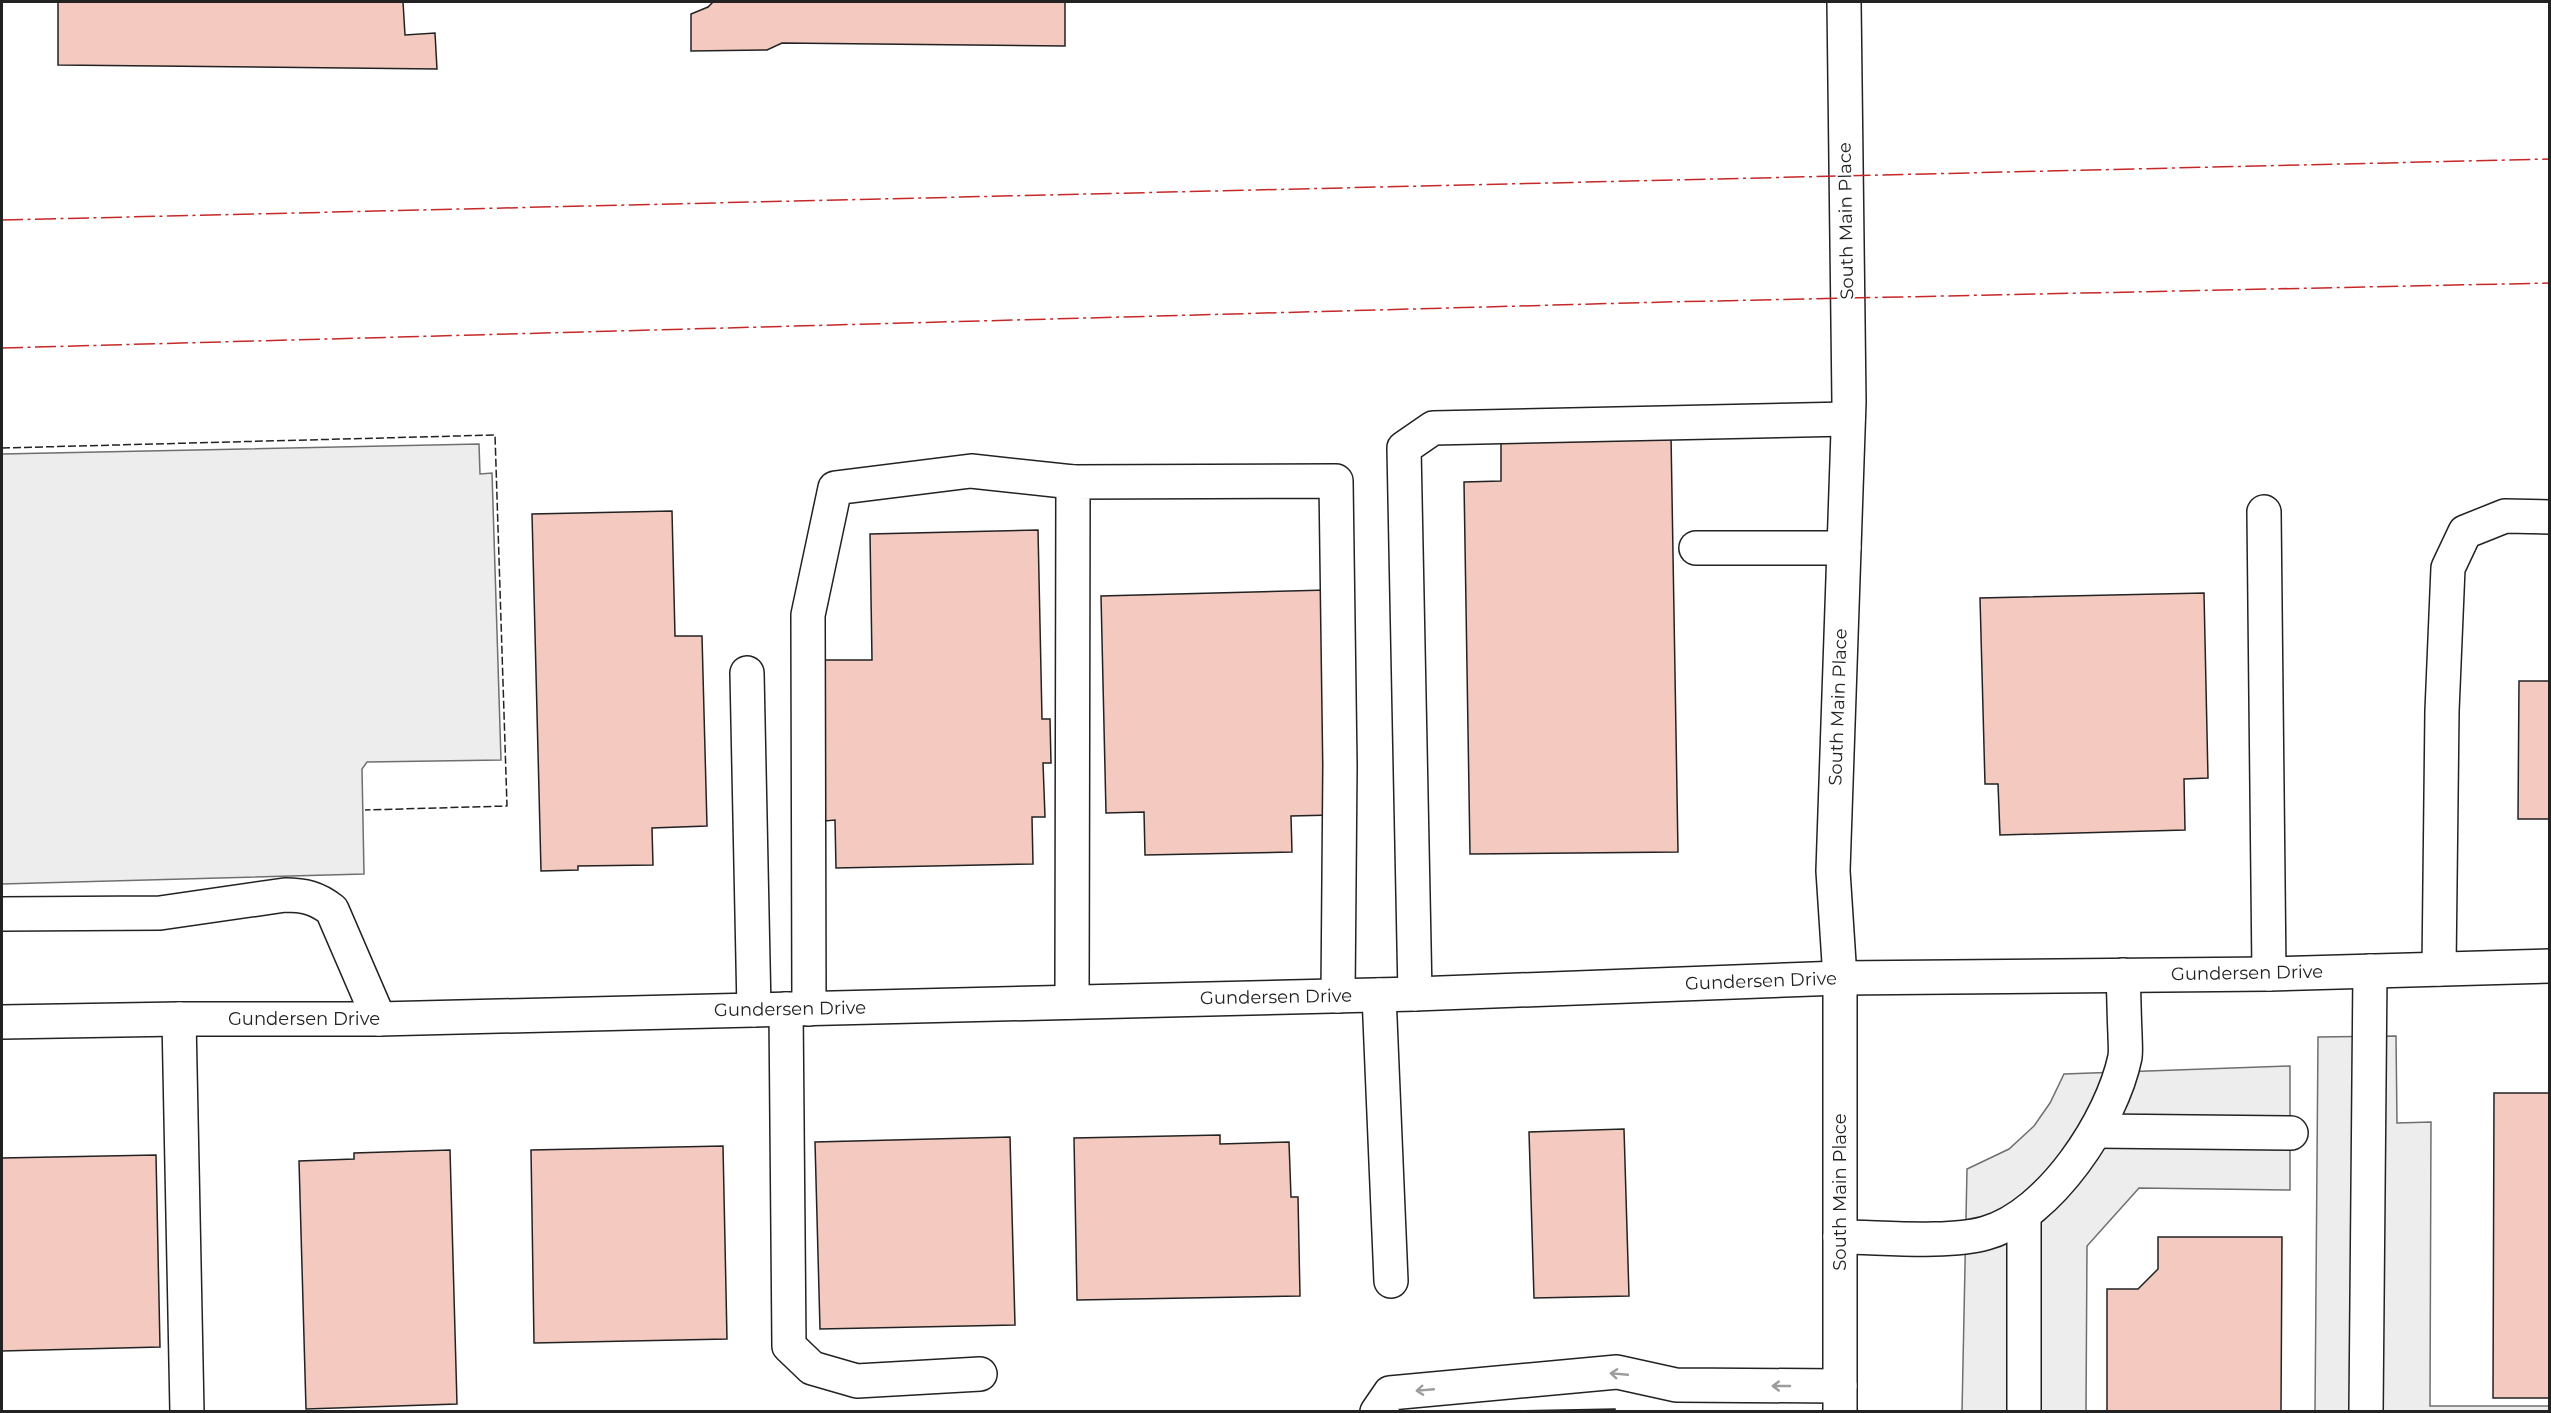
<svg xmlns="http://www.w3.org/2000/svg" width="2551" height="1413" font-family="Montserrat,sans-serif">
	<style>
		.parking { fill: #ededed; stroke: #6f6f6f; stroke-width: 1.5 }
		.building { fill: #f3c9c0; stroke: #222; stroke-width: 1.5 }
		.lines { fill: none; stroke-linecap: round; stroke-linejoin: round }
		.minor-casing { stroke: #222; stroke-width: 36 }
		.minor { stroke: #fff; stroke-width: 33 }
		.fence { stroke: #222; stroke-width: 1.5; stroke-dasharray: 8 3; stroke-linecap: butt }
		.power { stroke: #c62828; stroke-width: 1.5; stroke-dasharray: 21 4.5 3 4.5; stroke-linecap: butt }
		.oneway { stroke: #9c9c9c }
		.labels { text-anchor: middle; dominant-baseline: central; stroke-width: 4.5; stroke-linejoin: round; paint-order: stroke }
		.street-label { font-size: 18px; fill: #222; stroke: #fff }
	</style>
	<rect width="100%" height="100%" fill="#fff"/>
	<g class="parking">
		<path d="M 479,444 L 480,474 L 492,473 L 501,760 L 367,762 L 362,769 L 364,874 L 2,884 L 2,454 Z"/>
		<path d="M 2396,1036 L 2397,1123 L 2431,1122 L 2430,1406 L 2549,1406 L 2549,1411 L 2315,1412 L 2318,1037 Z"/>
		<path d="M 2290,1066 L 2290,1190 L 2139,1188 L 2087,1246 L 2086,1411 L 1962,1412 L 1967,1169 L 2009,1149 L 2034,1126 L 2050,1103 L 2064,1074 Z"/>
	</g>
	<g class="building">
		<path d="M 58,2 L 403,2 L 405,35 L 435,33 L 437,69 L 58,65 Z"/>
		<path d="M 713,2 L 1065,2 L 1065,46 L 782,43 L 767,50 L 691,51 L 691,14 L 708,7 Z"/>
		<path d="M 1671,435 L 1678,852 L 1470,854 L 1464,482 L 1501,481 L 1501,438 Z"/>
		<path d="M 672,511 L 675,636 L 702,636 L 707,826 L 652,828 L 653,865 L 578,866 L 578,870 L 541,871 L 532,514 Z"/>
		<path d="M 1038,530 L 1042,719 L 1050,719 L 1051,763 L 1043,763 L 1045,817 L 1032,817 L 1033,864 L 836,868 L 835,820 L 825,821 L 821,660 L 872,660 L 870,534 Z"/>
		<path d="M 1327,590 L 1333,815 L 1291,816 L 1292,852 L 1145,855 L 1144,812 L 1106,813 L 1101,596 Z"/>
		<path d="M 2204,593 L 2208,778 L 2184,779 L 2185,830 L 2000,835 L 1998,784 L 1985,784 L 1980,598 Z"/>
		<path d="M 2519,681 L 2550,681 L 2550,819 L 2518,819 Z"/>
		<path d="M 2494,1093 L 2550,1093 L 2550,1398 L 2493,1398 Z"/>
		<path d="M 1624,1129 L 1629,1296 L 1534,1298 L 1529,1132 Z"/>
		<path d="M 1220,1135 L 1220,1144 L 1289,1142 L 1291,1197 L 1298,1197 L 1300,1296 L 1077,1300 L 1074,1138 Z"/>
		<path d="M 1010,1137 L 1015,1325 L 820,1329 L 815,1142 Z"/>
		<path d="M 723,1146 L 727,1339 L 534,1343 L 531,1150 Z"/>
		<path d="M 450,1150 L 457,1404 L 306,1409 L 299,1161 L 354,1159 L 354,1153 Z"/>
		<path d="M 156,1155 L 160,1347 L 2,1351 L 2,1158 Z"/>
		<path d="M 2158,1237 L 2282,1237 L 2281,1412 L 2107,1412 L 2107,1289 L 2138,1289 L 2158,1269 Z"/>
		<path d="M 1615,1409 L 1615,1412 L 1455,1412 Z"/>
	</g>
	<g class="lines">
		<defs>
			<g id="minor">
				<path d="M 2264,512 L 2269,974"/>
				<path d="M 1696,548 L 1844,548"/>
				<path d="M 747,673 L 754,1010"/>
				<path d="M 2,914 L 160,913 L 285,895 C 304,895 317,898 332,910 L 379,1019"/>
				<path d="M 2439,969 L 2442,711 L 2448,568 L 2465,532 L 2505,516 L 2550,517"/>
				<path d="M 1415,994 L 1404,448 L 1433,428 L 1848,419"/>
				<path d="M 1379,995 L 1391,1281"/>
				<path d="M 1072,1002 L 1073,482 L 1336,481 L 1340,765 L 1338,996"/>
				<path d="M 786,1009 L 789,1346 L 812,1368 L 857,1381 L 980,1374"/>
				<path d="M 809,1009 L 808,615 L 835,488 L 971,471 L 1073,482"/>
				<path d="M 179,1019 L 187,1412"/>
				<path d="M 2,1022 L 179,1019 L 379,1019 L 1415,994 L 1840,978 L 2269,974 L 2550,966"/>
				<path d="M 2096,1131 L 2291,1133"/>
				<path d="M 1840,1237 C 1880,1237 1948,1244 1986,1233 C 2050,1215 2112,1120 2125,1057 C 2126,1050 2125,1042 2125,1034 C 2124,1015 2124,995 2123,975"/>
				<path d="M 1377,1412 L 1390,1393 L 1617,1372 L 1676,1385 L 1840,1386"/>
				<path d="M 1840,1412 L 1840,978 L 1833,871 L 1849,402 L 1844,2"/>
				<path d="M 2024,1412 L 2024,1215"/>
				<path d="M 2366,1412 L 2370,971"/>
			</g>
		</defs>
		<use href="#minor" class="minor-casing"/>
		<use href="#minor" class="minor"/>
		<path class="fence" d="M 2,448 L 495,435 L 507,806 L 365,810"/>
		<g class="power">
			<path d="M 2,220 L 2550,159"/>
			<path d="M 2,348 L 1665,302 L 2550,283"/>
		</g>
	</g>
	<defs><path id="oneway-shaft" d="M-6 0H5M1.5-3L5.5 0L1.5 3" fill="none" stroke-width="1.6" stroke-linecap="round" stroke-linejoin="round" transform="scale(1.5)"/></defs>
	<g class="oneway">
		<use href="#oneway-shaft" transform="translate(1619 1374) rotate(-175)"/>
		<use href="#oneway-shaft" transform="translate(1781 1386) rotate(-180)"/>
		<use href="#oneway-shaft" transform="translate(1425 1390) rotate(175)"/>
	</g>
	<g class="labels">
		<g class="street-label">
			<text transform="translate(1846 221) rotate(-91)">South Main Place</text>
			<text transform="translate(1838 707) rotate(-88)">South Main Place</text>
			<text transform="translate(2247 973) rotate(-1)">Gundersen Drive</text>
			<text transform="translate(1761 981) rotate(-2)">Gundersen Drive</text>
			<text transform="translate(1276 997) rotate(-1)">Gundersen Drive</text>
			<text transform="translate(790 1009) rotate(-1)">Gundersen Drive</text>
			<text x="304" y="1019">Gundersen Drive</text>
			<text transform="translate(1840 1192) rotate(-90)">South Main Place</text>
		</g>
	</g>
	<rect width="2551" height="1413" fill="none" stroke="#222222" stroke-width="6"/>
</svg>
